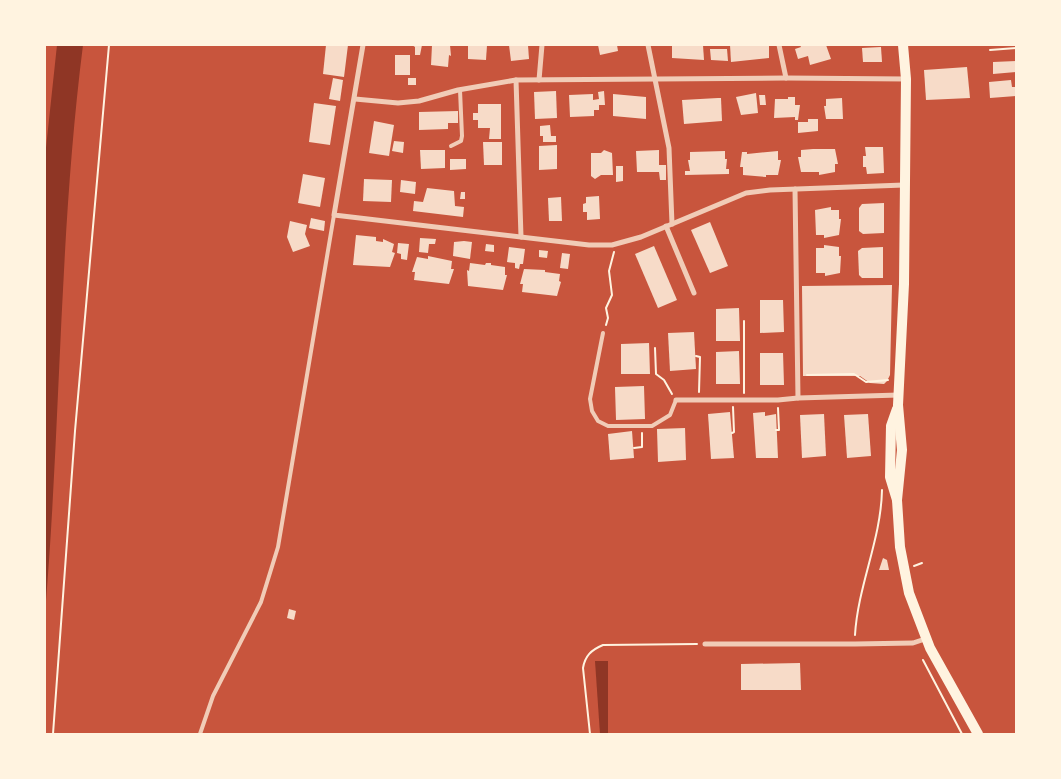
<svg xmlns="http://www.w3.org/2000/svg" width="1061" height="779" font-family="'Archivo Narrow',sans-serif">
	<style>
		.water { fill: #8f3625 }
		.building { fill: #f7dbc8 }
		.lines { fill: none; stroke-linecap: round; stroke-linejoin: round }
		.path { stroke: #fff3e0; stroke-width: 2 }
		.service { stroke: #f1ccb7; stroke-width: 4 }
		.minor { stroke: #f1ccb7; stroke-width: 5 }
		.secondary { stroke: #fff3e0; stroke-width: 10 }
	</style>
	<rect width="100%" height="100%" fill="#c8553d"/>
	<g class="water">
		<path d="M 57,45 L 83,45 C 59,234 61,424 45,613 L 45,157 Z"/>
		<path d="M 595,661 L 608,661 L 608,734 L 600,734 Z"/>
	</g>
	<g class="building">
		<path d="M 326,45 L 348,45 L 344,77 L 323,74 Z"/>
		<path d="M 412,45 L 422,45 L 420,55 L 415,55 L 415,47 Z"/>
		<path d="M 432,45 L 450,45 L 451,56 L 449,55 L 448,67 L 431,65 Z"/>
		<path d="M 468,45 L 487,45 L 486,60 L 468,59 Z"/>
		<path d="M 509,45 L 528,45 L 529,59 L 511,61 Z"/>
		<path d="M 598,45 L 617,45 L 618,51 L 600,55 Z"/>
		<path d="M 672,45 L 703,45 L 704,60 L 672,58 Z"/>
		<path d="M 730,45 L 769,46 L 769,58 L 731,62 Z"/>
		<path d="M 800,45 L 826,45 L 831,59 L 810,65 L 808,56 L 798,59 L 795,49 L 801,47 Z"/>
		<path d="M 881,47 L 882,62 L 863,62 L 862,48 Z"/>
		<path d="M 710,49 L 727,49 L 728,61 L 711,60 Z"/>
		<rect x="395" y="55" width="15" height="20"/>
		<path d="M 1016,61 L 1016,72 L 993,74 L 993,62 Z"/>
		<path d="M 967,67 L 970,98 L 926,100 L 924,70 Z"/>
		<path d="M 333,78 L 343,80 L 340,101 L 329,99 Z"/>
		<rect x="408" y="78" width="8" height="7"/>
		<path d="M 1011,80 L 1012,87 L 1016,87 L 1016,96 L 990,98 L 989,82 Z"/>
		<path d="M 556,91 L 557,118 L 535,119 L 534,92 Z"/>
		<path d="M 604,91 L 605,105 L 599,105 L 599,110 L 594,110 L 594,116 L 570,117 L 569,95 L 593,94 L 593,100 L 599,99 L 598,92 Z"/>
		<path d="M 756,93 L 758,113 L 741,115 L 736,97 Z"/>
		<path d="M 613,94 L 646,97 L 646,119 L 613,116 Z"/>
		<path d="M 759,95 L 765,95 L 766,105 L 760,105 Z"/>
		<path d="M 788,97 L 795,97 L 795,105 L 800,105 L 798,120 L 795,120 L 795,117 L 774,118 L 775,99 L 788,99 Z"/>
		<path d="M 718,98 L 721,98 L 722,121 L 684,124 L 682,100 Z"/>
		<path d="M 842,98 L 843,119 L 826,119 L 824,106 L 826,106 L 826,99 Z"/>
		<path d="M 314,103 L 336,106 L 330,145 L 309,142 Z"/>
		<path d="M 478,104 L 501,104 L 501,139 L 489,139 L 490,128 L 478,128 L 478,120 L 473,120 L 473,113 L 478,113 Z"/>
		<path d="M 458,111 L 458,123 L 448,123 L 448,129 L 419,130 L 419,112 Z"/>
		<path d="M 808,119 L 818,119 L 818,131 L 798,133 L 798,122 L 808,122 Z"/>
		<path d="M 374,121 L 394,125 L 389,156 L 369,153 Z"/>
		<path d="M 550,125 L 551,136 L 556,136 L 556,142 L 543,142 L 543,136 L 540,136 L 540,126 Z"/>
		<path d="M 394,141 L 404,142 L 403,153 L 392,151 Z"/>
		<path d="M 483,142 L 502,142 L 502,165 L 484,165 Z"/>
		<path d="M 557,145 L 557,169 L 539,170 L 539,146 Z"/>
		<path d="M 865,147 L 883,147 L 884,173 L 867,174 L 866,167 L 863,167 L 863,156 L 866,156 Z"/>
		<path d="M 813,149 L 835,149 L 838,164 L 835,164 L 835,172 L 819,175 L 819,172 L 801,172 L 798,157 L 801,157 L 801,150 Z"/>
		<path d="M 420,150 L 445,150 L 445,168 L 421,169 Z"/>
		<path d="M 604,150 L 612,153 L 613,175 L 601,175 L 595,179 L 591,176 L 591,153 L 601,153 Z"/>
		<path d="M 659,150 L 659,165 L 666,165 L 666,180 L 660,180 L 659,172 L 637,172 L 636,151 Z"/>
		<path d="M 725,151 L 725,159 L 727,159 L 726,169 L 729,169 L 729,174 L 685,175 L 685,171 L 690,171 L 688,160 L 690,160 L 690,152 Z"/>
		<path d="M 778,151 L 778,160 L 781,160 L 778,175 L 766,175 L 766,177 L 743,175 L 743,167 L 740,167 L 742,152 L 747,152 L 747,154 Z"/>
		<path d="M 450,159 L 466,159 L 466,169 L 450,170 Z"/>
		<path d="M 616,166 L 623,166 L 623,181 L 616,182 Z"/>
		<path d="M 303,174 L 325,178 L 320,207 L 298,203 Z"/>
		<path d="M 364,179 L 392,180 L 391,202 L 363,201 Z"/>
		<path d="M 401,180 L 416,182 L 415,194 L 400,192 Z"/>
		<path d="M 427,188 L 454,191 L 455,206 L 464,207 L 463,217 L 413,211 L 414,201 L 423,202 Z"/>
		<path d="M 461,192 L 465,192 L 465,199 L 460,199 Z"/>
		<path d="M 599,196 L 600,219 L 587,220 L 587,212 L 583,212 L 583,204 L 586,203 L 586,197 Z"/>
		<path d="M 561,197 L 562,221 L 549,221 L 548,198 Z"/>
		<path d="M 884,203 L 884,233 L 863,234 L 859,231 L 859,208 L 862,204 Z"/>
		<path d="M 831,207 L 831,210 L 839,210 L 839,219 L 841,219 L 839,235 L 824,238 L 824,235 L 816,235 L 815,210 Z"/>
		<path d="M 311,218 L 325,221 L 324,231 L 309,228 Z"/>
		<path d="M 290,221 L 307,225 L 305,234 L 310,246 L 293,252 L 287,237 Z"/>
		<path d="M 710,222 L 728,266 L 710,273 L 691,230 Z"/>
		<path d="M 356,235 L 376,237 L 376,241 L 383,242 L 383,239 L 394,244 L 392,252 L 395,253 L 390,267 L 353,265 Z"/>
		<path d="M 420,238 L 436,239 L 435,244 L 429,244 L 428,253 L 419,252 Z"/>
		<path d="M 464,241 L 472,242 L 470,259 L 453,256 L 454,242 Z"/>
		<path d="M 398,243 L 409,244 L 407,260 L 401,259 L 401,254 L 397,253 Z"/>
		<path d="M 486,244 L 494,245 L 494,252 L 485,251 Z"/>
		<path d="M 824,245 L 839,247 L 839,256 L 841,256 L 840,273 L 825,276 L 825,273 L 816,273 L 816,248 L 824,248 Z"/>
		<path d="M 654,246 L 677,300 L 658,308 L 635,254 Z"/>
		<path d="M 509,247 L 525,249 L 523,264 L 520,264 L 519,269 L 515,268 L 515,263 L 507,262 Z"/>
		<path d="M 883,247 L 883,278 L 862,278 L 859,275 L 858,251 L 862,248 Z"/>
		<path d="M 539,250 L 548,251 L 547,258 L 539,257 Z"/>
		<path d="M 562,253 L 570,254 L 568,269 L 560,268 Z"/>
		<path d="M 428,256 L 452,261 L 451,269 L 454,269 L 449,284 L 414,280 L 415,272 L 412,272 L 417,257 L 428,259 Z"/>
		<path d="M 470,263 L 485,265 L 486,263 L 491,263 L 491,265 L 505,267 L 505,275 L 507,275 L 503,290 L 468,286 L 467,270 L 469,271 Z"/>
		<path d="M 524,269 L 545,270 L 545,272 L 560,274 L 559,281 L 561,282 L 557,296 L 522,292 L 523,284 L 520,284 Z"/>
		<path d="M 892,285 L 890,375 L 887,381 L 884,384 L 870,383 L 860,376 L 803,376 L 802,286 Z"/>
		<path d="M 760,300 L 783,300 L 784,332 L 760,333 Z"/>
		<path d="M 739,308 L 740,341 L 716,341 L 716,309 Z"/>
		<path d="M 694,332 L 696,369 L 670,371 L 668,333 Z"/>
		<path d="M 649,343 L 650,374 L 621,374 L 621,344 Z"/>
		<path d="M 739,351 L 740,384 L 716,384 L 716,352 Z"/>
		<path d="M 760,353 L 783,353 L 784,385 L 760,385 Z"/>
		<path d="M 644,386 L 645,419 L 616,420 L 615,387 Z"/>
		<path d="M 730,412 L 734,458 L 711,459 L 708,414 Z"/>
		<path d="M 765,412 L 765,416 L 776,414 L 778,458 L 756,458 L 753,413 Z"/>
		<path d="M 824,414 L 826,456 L 802,458 L 800,415 Z"/>
		<path d="M 868,414 L 871,456 L 847,458 L 844,415 Z"/>
		<path d="M 685,428 L 686,460 L 658,462 L 657,429 Z"/>
		<path d="M 632,431 L 634,458 L 610,460 L 608,434 Z"/>
		<path d="M 883,558 L 887,560 L 889,570 L 879,570 Z"/>
		<path d="M 289,609 L 296,611 L 294,620 L 287,618 Z"/>
		<path d="M 800,663 L 801,690 L 741,690 L 741,664 Z"/>
	</g>
	<g class="lines">
		<g class="path">
			<path d="M 990,50 L 1016,48"/>
			<path d="M 744,321 L 744,393"/>
			<path d="M 606,325 L 608,318 L 606,308 L 612,295 L 609,271 L 614,252"/>
			<path d="M 655,348 L 656,374 L 664,380 L 672,394"/>
			<path d="M 696,356 L 700,357 L 699,392"/>
			<path d="M 807,375 L 854,374 L 866,382 L 888,380"/>
			<path d="M 776,430 L 779,430 L 778,408"/>
			<path d="M 732,433 L 734,432 L 733,407"/>
			<path d="M 634,448 L 642,447 L 642,433"/>
			<path d="M 914,566 L 922,563"/>
			<path d="M 855,635 C 858,585 881,540 882,490"/>
			<path d="M 923,660 L 962,734"/>
			<path d="M 53,734 L 75,431 L 109,45"/>
			<path d="M 590,734 L 583,668 C 585,656 591,650 603,645 L 697,644"/>
		</g>
		<g class="service">
			<path d="M 451,146 L 461,141 L 462,136 L 460,90"/>
			<path d="M 603,333 L 590,399 L 592,411 L 598,421 L 608,426 L 652,426 L 670,415 L 676,400"/>
			<path d="M 200,734 L 213,696 L 261,602 L 278,547 L 334,215"/>
		</g>
		<g class="minor">
			<path d="M 363,45 L 334,215 L 589,245 L 612,245 L 641,237 L 746,193 L 770,190 L 904,185"/>
			<path d="M 648,45 L 669,148 L 672,224"/>
			<path d="M 779,45 L 786,78"/>
			<path d="M 516,80 L 521,237"/>
			<path d="M 539,80 L 542,45"/>
			<path d="M 355,99 L 398,103 L 419,101 L 458,90 L 516,80 L 786,78 L 906,79"/>
			<path d="M 795,189 L 798,398"/>
			<path d="M 666,226 L 694,293"/>
			<path d="M 676,400 L 778,400 L 798,398 L 899,395"/>
			<path d="M 705,644 L 855,644 L 913,643 L 925,639"/>
		</g>
		<g class="secondary">
			<path d="M 897,409 L 891,426 L 890,477 L 897,500 L 900,547 L 909,593 L 930,648 L 978,734"/>
			<path d="M 897,500 L 902,450 L 898,405 L 904,284 L 906,79 L 903,45"/>
		</g>
	</g>
	<rect width="1061" height="779" fill="none" stroke="#fff3e0" stroke-width="92"/>
</svg>
